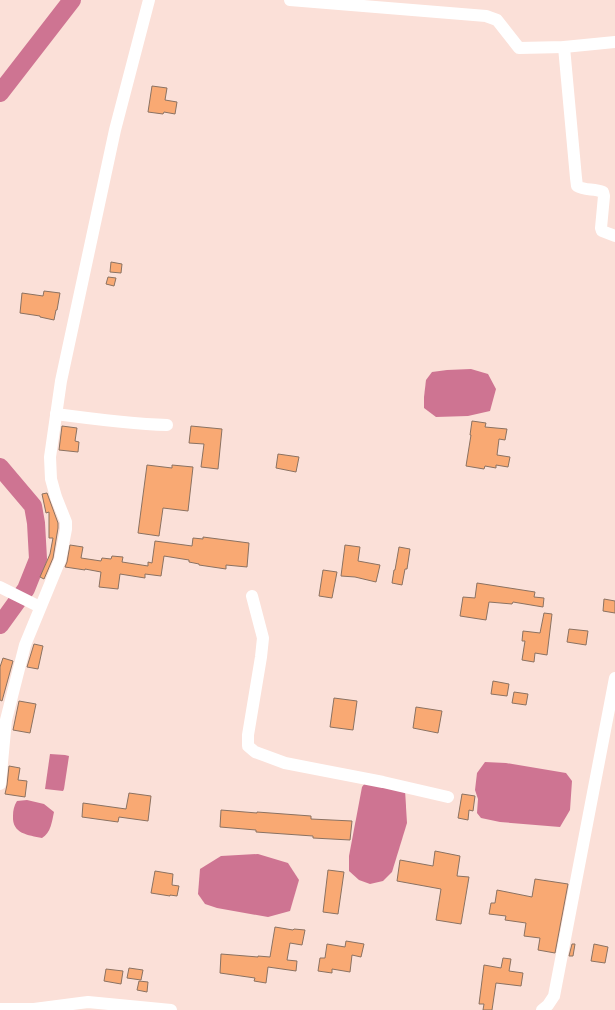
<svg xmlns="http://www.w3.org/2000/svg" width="615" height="1010" font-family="'Space Grotesk',sans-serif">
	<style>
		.water { fill: #ce7492 }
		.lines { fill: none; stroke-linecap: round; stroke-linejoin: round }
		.river { stroke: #ce7492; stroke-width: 18 }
		.building { fill: #f9a973; stroke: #8b7262 }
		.minor { stroke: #fff; stroke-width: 12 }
	</style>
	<rect width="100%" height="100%" fill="#fbe0d8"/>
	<g class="water">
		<path d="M 471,369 L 488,374 L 496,389 L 490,411 L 468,416 L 436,417 L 424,408 L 424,397 L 426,380 L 432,372 L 447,370 Z"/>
		<path d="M 50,754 L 65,755 L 69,756 L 64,789 L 63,791 L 45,789 Z"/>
		<path d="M 485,762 L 506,763 L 566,773 L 572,781 L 570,810 L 560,827 L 500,822 L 481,818 L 477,813 L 478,799 L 475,790 L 477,773 Z"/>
		<path d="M 365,783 L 405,790 L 407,823 L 392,872 L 383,881 L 370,884 L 359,880 L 349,871 L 349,856 L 362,787 Z"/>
		<path d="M 27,800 L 44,804 L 54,812 C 52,821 51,833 42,838 C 28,835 12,834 13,816 C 13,810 14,806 17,801 Z"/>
		<path d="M 258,854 L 288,863 L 299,880 L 290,911 L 268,917 L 217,908 L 205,904 L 198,894 L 200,869 L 221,856 Z"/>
	</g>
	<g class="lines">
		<g class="river">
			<path d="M 0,93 L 72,0"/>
			<path d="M 0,467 L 33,506 L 36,523 L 38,559 L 26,589 L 0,625"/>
		</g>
	</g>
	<g class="building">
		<path d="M 152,86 L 167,88 L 165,100 L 177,102 L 175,114 L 164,112 L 163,114 L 148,112 Z"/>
		<path d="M 111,262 L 122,264 L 121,273 L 110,272 Z"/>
		<path d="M 108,277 L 116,278 L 114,286 L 106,284 Z"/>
		<path d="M 44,291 L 60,293 L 57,310 L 56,310 L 54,320 L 40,317 L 40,316 L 20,313 L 22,293 L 43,296 Z"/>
		<path d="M 472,421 L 486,423 L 485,427 L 507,429 L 505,440 L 499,439 L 497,455 L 510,457 L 508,467 L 496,465 L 496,468 L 485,466 L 484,469 L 466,466 L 471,435 L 470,435 Z"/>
		<path d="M 62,426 L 77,428 L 75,441 L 79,442 L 78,452 L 59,450 Z"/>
		<path d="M 191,426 L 222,429 L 218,469 L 201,467 L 204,444 L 189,443 Z"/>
		<path d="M 278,454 L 299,457 L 296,472 L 276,468 Z"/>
		<path d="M 147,465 L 172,468 L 172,465 L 193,467 L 188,511 L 163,508 L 159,536 L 138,533 Z"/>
		<path d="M 47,493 L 58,523 L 58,528 L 53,558 L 44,579 L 40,577 L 50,554 L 53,538 L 49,538 L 49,512 L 46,513 L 42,494 Z"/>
		<path d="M 203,537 L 249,543 L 247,567 L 226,565 L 226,569 L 199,565 L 199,564 L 189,562 L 189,560 L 164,556 L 161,576 L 145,574 L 145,578 L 120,574 L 118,589 L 99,587 L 101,572 L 85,569 L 85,570 L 65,567 L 67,562 L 70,545 L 83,547 L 81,558 L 101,561 L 102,558 L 111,559 L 112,556 L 123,557 L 122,562 L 148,566 L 148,562 L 152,563 L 155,541 L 192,546 L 193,538 L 203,539 Z"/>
		<path d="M 345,545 L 360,547 L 358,561 L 380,565 L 376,582 L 355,577 L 341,576 Z"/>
		<path d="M 399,547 L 410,549 L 407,569 L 405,569 L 402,585 L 392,583 L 394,570 L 395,570 Z"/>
		<path d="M 323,570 L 337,572 L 332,598 L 319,596 Z"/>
		<path d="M 477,583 L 535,592 L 534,597 L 544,598 L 543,607 L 513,602 L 512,604 L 489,602 L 486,620 L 460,616 L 463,597 L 475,598 Z"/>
		<path d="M 604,599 L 615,601 L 615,613 L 603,611 Z"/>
		<path d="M 544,613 L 552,614 L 547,655 L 535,653 L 534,662 L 522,660 L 525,641 L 522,641 L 523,631 L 540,633 Z"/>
		<path d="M 569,629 L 588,631 L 586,645 L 567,642 Z"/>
		<path d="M 34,644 L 43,646 L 38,669 L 27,667 Z"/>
		<path d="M 3,658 L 13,661 L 2,701 L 0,700 L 0,667 Z"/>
		<path d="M 493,681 L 509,684 L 507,696 L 491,694 Z"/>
		<path d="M 514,692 L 528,694 L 526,705 L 512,703 Z"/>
		<path d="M 334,698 L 357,701 L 353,730 L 330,727 Z"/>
		<path d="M 19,701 L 36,704 L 30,733 L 13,730 Z"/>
		<path d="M 416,707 L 442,711 L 438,733 L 413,728 Z"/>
		<path d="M 9,766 L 20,768 L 18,780 L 27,781 L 25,797 L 5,794 L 7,785 Z"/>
		<path d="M 129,793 L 151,796 L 148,821 L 119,817 L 118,822 L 82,817 L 83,803 L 126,809 Z"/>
		<path d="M 462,794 L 475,796 L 473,811 L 469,810 L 468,820 L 458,818 Z"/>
		<path d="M 221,810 L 257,813 L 257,812 L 311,816 L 311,819 L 352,821 L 350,840 L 313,838 L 313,836 L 256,832 L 256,830 L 220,827 Z"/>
		<path d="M 435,851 L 460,856 L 457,876 L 469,877 L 461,924 L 436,920 L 441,889 L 397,881 L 400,860 L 433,866 Z"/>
		<path d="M 328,870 L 344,872 L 338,914 L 323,912 Z"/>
		<path d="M 155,871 L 173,874 L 172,885 L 179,886 L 177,896 L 170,895 L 170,896 L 151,893 Z"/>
		<path d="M 535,879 L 568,884 L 555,953 L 538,950 L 540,938 L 524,936 L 526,923 L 505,920 L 506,916 L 489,914 L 491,903 L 495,903 L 497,890 L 532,897 Z"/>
		<path d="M 275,927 L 293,930 L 294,929 L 305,930 L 302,945 L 290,943 L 287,960 L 297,961 L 296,971 L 268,967 L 266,983 L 254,981 L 255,978 L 220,973 L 221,954 L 258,957 L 258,956 L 270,957 Z"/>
		<path d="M 346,941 L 364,944 L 361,957 L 352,955 L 350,972 L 332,969 L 332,973 L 318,971 L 320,958 L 325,958 L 327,944 L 345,947 Z"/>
		<path d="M 572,944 L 575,944 L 573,956 L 569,956 Z"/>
		<path d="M 594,944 L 608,947 L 605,963 L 591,961 Z"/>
		<path d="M 503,958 L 511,959 L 509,971 L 523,973 L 521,986 L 496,983 L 492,1010 L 483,1010 L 484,1004 L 479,1004 L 484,965 L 501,968 Z"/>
		<path d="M 129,968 L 143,970 L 141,980 L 127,978 Z"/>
		<path d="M 106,969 L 123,971 L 121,984 L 104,981 Z"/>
		<path d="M 139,981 L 148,982 L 147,992 L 137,990 Z"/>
	</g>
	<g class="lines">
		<g class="minor">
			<path d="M 290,0 L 486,16 L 497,20 L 519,48 L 564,47 L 615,42"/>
			<path d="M 564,47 L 576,178 L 577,186 C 585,191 594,188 603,192 L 604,196 L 601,228 L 602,231 L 615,236"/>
			<path d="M 56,414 C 93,419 130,424 167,425"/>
			<path d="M 0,587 L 40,607"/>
			<path d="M 252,596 L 263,638 L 261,657 L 248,735 L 248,746 L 255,752 L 285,763 L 383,782 L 448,797"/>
			<path d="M 0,784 L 6,720 L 25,645 L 60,560 L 66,529 L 66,522 L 56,497 L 51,479 L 50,457 L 61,381 L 115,130 L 149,0"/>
			<path d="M 0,1009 L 34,1009 L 88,1002 L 171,1010"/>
			<path d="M 542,1010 L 548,1005 L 554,996 L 615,678"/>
		</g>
	</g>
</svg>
